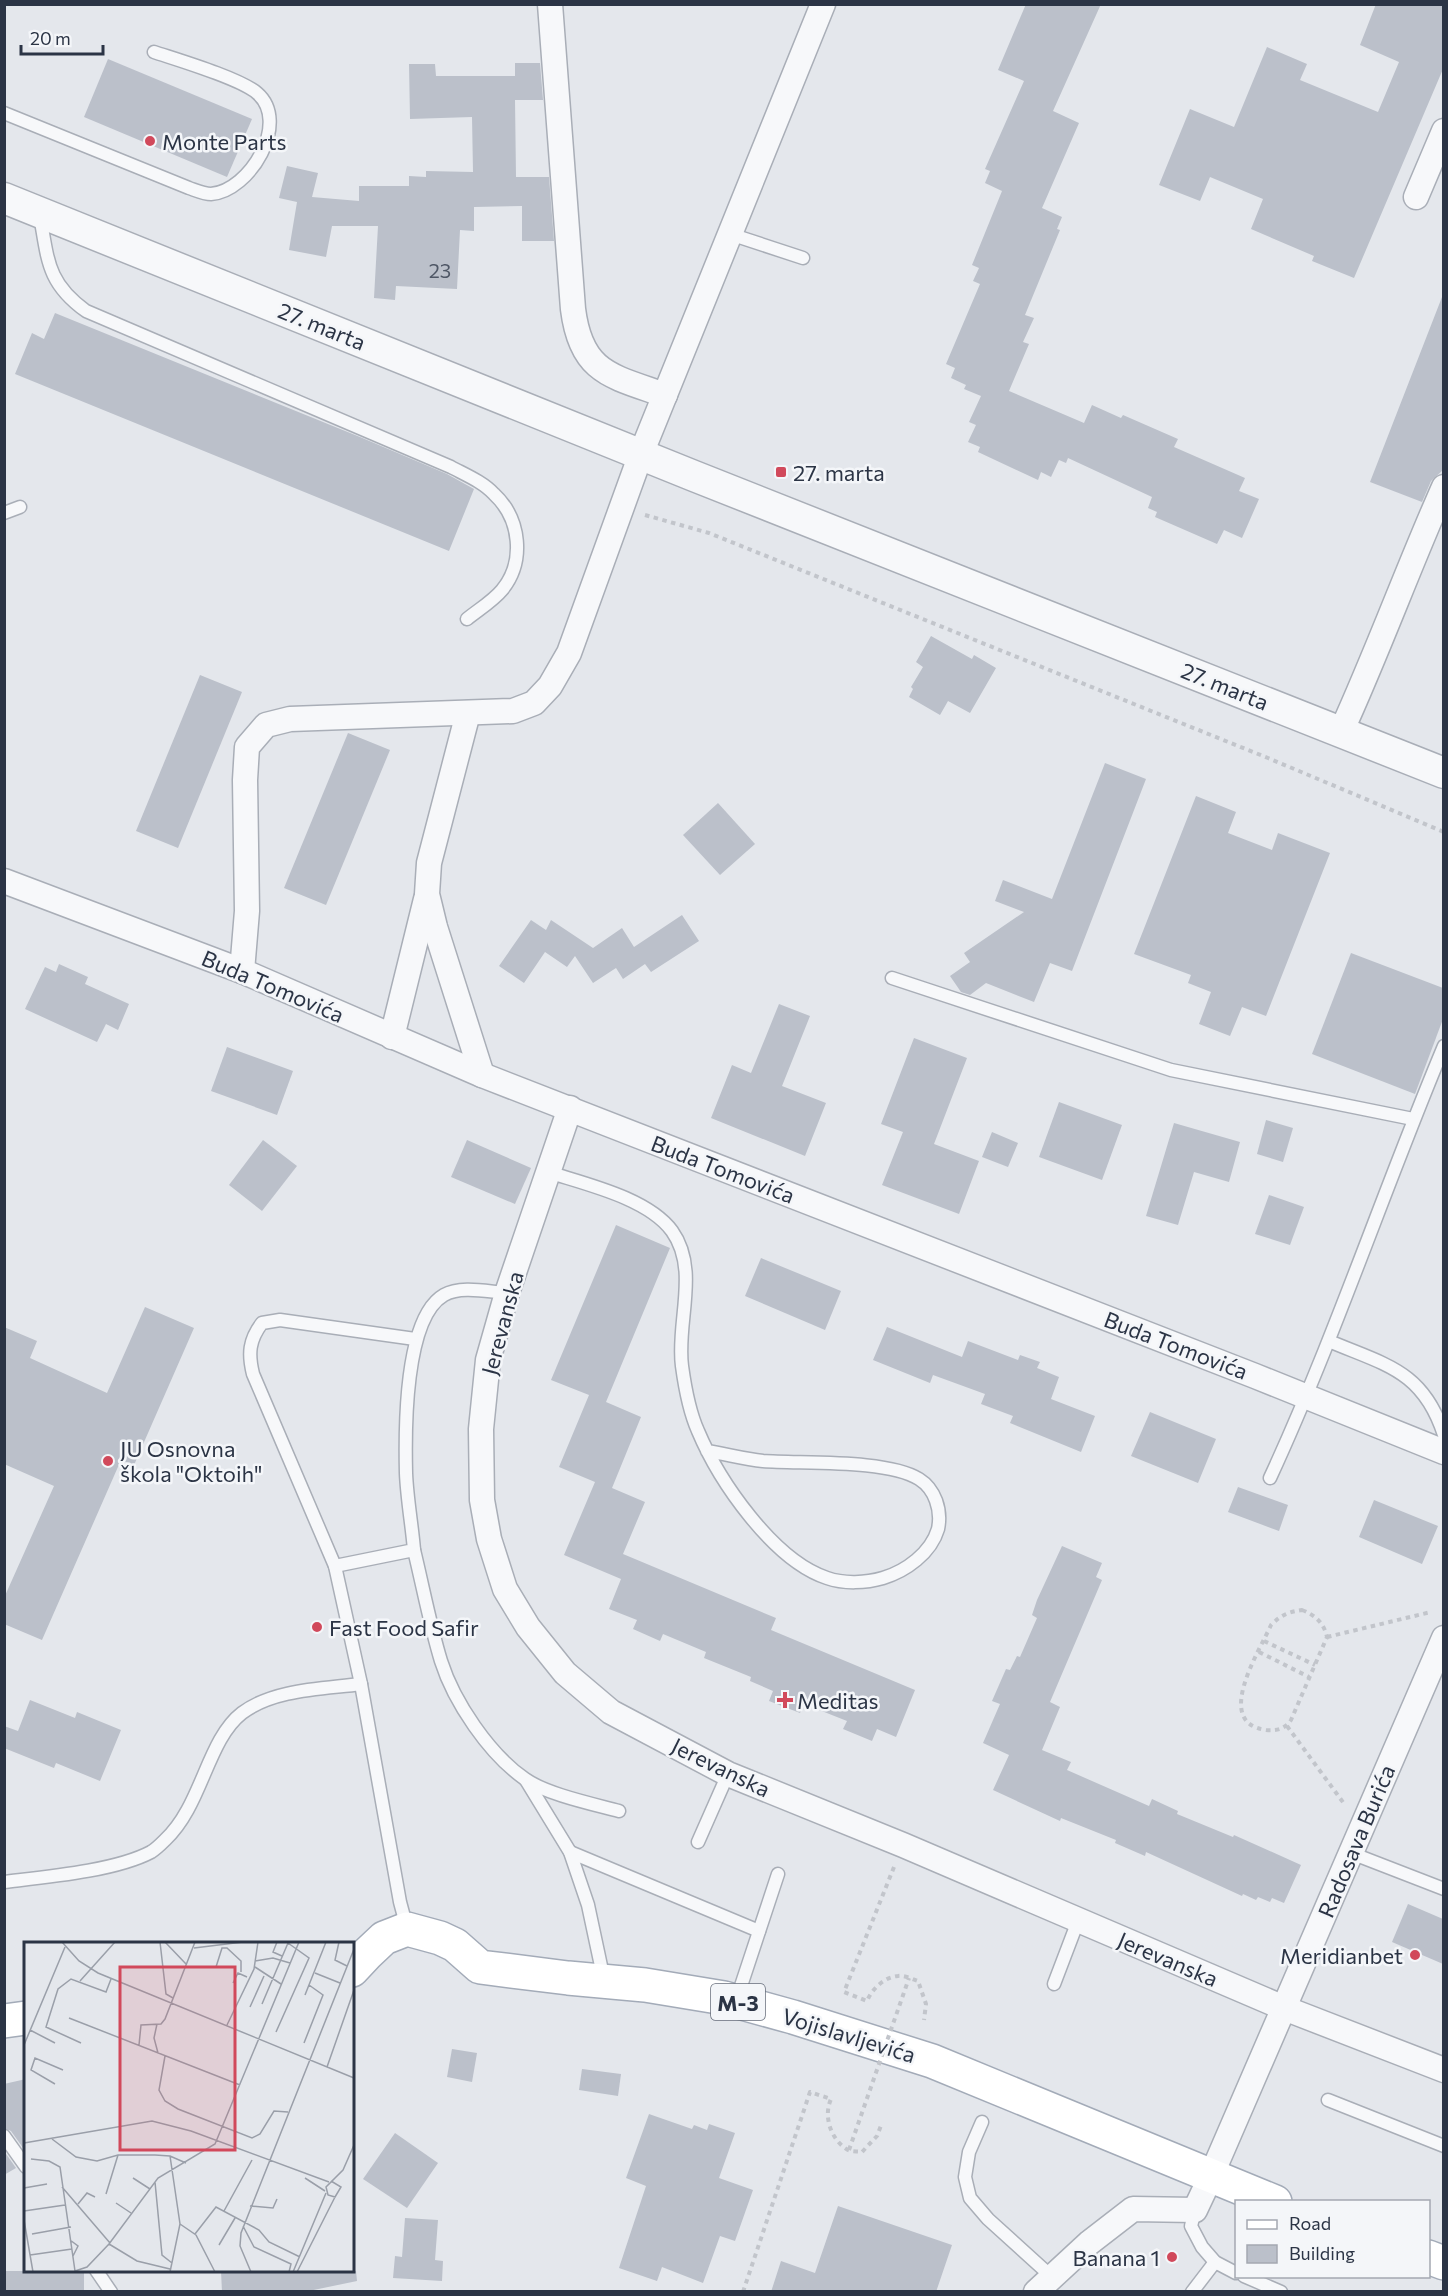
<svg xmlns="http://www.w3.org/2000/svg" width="1448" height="2296" font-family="Commissioner,sans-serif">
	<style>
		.building { fill: #bbc0ca }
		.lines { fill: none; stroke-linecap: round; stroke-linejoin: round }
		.service-casing { stroke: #a9aeb7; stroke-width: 15 }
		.minor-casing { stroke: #a9aeb7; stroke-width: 27 }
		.tertiary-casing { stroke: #a9aeb7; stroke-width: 33 }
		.primary-casing { stroke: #a3abb8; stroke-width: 36 }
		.path { stroke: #c2c5cb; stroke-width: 4; stroke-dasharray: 4.5 4.5; stroke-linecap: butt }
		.service { stroke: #f7f8fa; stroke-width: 12 }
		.minor { stroke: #f7f8fa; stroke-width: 24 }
		.tertiary { stroke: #f7f8fa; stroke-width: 30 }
		.primary { stroke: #fff; stroke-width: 33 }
		.path-bridge { stroke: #c2c5cb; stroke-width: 4; stroke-dasharray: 4.5 4.5; stroke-linecap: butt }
		.poi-dot { fill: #d1495b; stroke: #f4f6f9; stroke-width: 2 }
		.labels { text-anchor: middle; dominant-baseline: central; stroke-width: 5; stroke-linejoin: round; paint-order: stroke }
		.number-label { font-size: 20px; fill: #4f5766 }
		.shield { fill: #f4f6f9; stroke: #676e7b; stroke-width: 1.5 }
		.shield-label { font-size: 21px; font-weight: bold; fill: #2b3445 }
		.poi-label { font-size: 22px; fill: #2b3445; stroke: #f4f6f9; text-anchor: start }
		.street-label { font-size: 22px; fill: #2b3445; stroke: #f4f6f9 }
		.inset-road { fill: none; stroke: #9a9fa9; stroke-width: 1.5 }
		.view { fill: #d1495b; fill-opacity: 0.15; stroke: #d1495b; stroke-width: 3 }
		.inset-edge { fill: none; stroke: #2b3445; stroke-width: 3 }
	</style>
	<rect width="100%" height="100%" fill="#e4e7ec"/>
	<g class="building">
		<path d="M 1026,4 L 1101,4 L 1053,111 L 1079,123 L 1042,208 L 1062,217 L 1057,229 L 1060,230 L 1025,315 L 1034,318 L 1023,342 L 1029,344 L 1009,391 L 1084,423 L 1092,405 L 1121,418 L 1123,415 L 1178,439 L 1174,447 L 1245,478 L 1239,491 L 1259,499 L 1242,538 L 1224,530 L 1217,544 L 1155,517 L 1157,512 L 1148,508 L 1152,497 L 1068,458 L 1066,463 L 1059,460 L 1051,477 L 1041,472 L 1038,480 L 978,452 L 980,447 L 968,442 L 976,425 L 969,422 L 981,396 L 964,389 L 966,385 L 951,378 L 955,368 L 946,364 L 980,284 L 973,281 L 979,268 L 972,265 L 1002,191 L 985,183 L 990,171 L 985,169 L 1024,81 L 998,70 Z"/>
		<path d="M 1376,4 L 1443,4 L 1443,69 L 1354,278 L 1312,261 L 1314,256 L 1251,229 L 1263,199 L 1210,177 L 1200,201 L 1159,185 L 1190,109 L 1234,127 L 1267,47 L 1307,64 L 1300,80 L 1378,112 L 1399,62 L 1360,45 Z"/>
		<path d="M 108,59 L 252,119 L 227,177 L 84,117 Z"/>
		<path d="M 515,63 L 540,63 L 543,100 L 515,100 L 516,177 L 549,177 L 554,241 L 522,241 L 522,206 L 474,207 L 474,231 L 460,230 L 457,289 L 396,286 L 395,300 L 374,298 L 378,226 L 332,226 L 326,257 L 289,250 L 297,202 L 279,198 L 287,166 L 318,173 L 312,197 L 359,201 L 359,186 L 409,186 L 409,176 L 426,177 L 426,171 L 473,172 L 472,117 L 410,119 L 409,64 L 435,64 L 436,76 L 515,76 Z"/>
		<path d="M 1442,297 L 1443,297 L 1443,470 L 1431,481 L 1422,502 L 1370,482 Z"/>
		<path d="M 55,313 L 360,437 L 447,474 L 474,489 L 449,551 L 15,374 L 32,333 L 44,339 Z"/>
		<path d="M 931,636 L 972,659 L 974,655 L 996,668 L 970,713 L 948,701 L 940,715 L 909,697 L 913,689 L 911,687 L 923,667 L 916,662 Z"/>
		<path d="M 200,675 L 242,692 L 178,848 L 136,831 Z"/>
		<path d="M 348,733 L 390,750 L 326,905 L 284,888 Z"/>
		<path d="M 1105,763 L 1146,779 L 1072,971 L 1050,963 L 1034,1002 L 986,983 L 970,995 L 961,992 L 950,976 L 970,962 L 964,953 L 1024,912 L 995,901 L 1003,880 L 1052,899 Z"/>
		<path d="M 1196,796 L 1236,812 L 1228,833 L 1272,850 L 1278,833 L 1330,853 L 1266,1016 L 1242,1007 L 1230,1036 L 1199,1024 L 1211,992 L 1188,983 L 1191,975 L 1134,954 Z"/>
		<path d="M 718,803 L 755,844 L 720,875 L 683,835 Z"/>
		<path d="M 682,915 L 699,941 L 651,972 L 645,964 L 623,979 L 616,968 L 593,983 L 575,956 L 567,967 L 545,952 L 524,983 L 499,966 L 531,920 L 546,930 L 551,920 L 593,948 L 622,928 L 634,947 Z"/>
		<path d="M 1351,953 L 1443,988 L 1443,1019 L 1415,1094 L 1312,1054 Z"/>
		<path d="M 59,964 L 88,977 L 85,984 L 129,1004 L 118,1030 L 106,1024 L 97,1042 L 25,1009 L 45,967 L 56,972 Z"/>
		<path d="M 779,1004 L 810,1016 L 782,1086 L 826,1103 L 805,1156 L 711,1118 L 732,1065 L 751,1073 Z"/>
		<path d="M 914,1038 L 967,1058 L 934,1144 L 979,1161 L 959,1214 L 882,1185 L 903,1132 L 881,1124 Z"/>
		<path d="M 227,1047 L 293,1071 L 277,1115 L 211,1091 Z"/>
		<path d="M 1059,1102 L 1122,1125 L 1102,1180 L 1039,1157 Z"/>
		<path d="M 1266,1120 L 1293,1128 L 1283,1162 L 1257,1154 Z"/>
		<path d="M 1174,1123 L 1240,1142 L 1229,1182 L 1194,1172 L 1178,1225 L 1146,1216 Z"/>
		<path d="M 992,1132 L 1018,1143 L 1008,1167 L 982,1157 Z"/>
		<path d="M 263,1140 L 297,1166 L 262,1211 L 229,1185 Z"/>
		<path d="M 467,1140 L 531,1168 L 515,1204 L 451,1177 Z"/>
		<path d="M 1269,1195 L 1304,1207 L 1290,1245 L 1255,1234 Z"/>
		<path d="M 616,1225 L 670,1248 L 606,1402 L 641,1417 L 612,1488 L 645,1502 L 623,1554 L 776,1618 L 771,1630 L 915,1690 L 896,1737 L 877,1729 L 872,1741 L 843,1729 L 847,1721 L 804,1704 L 800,1713 L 769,1701 L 773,1691 L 750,1681 L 751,1677 L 704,1658 L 706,1652 L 663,1634 L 660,1641 L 633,1629 L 637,1620 L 609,1609 L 621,1579 L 564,1555 L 595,1482 L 559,1467 L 589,1395 L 551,1380 Z"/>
		<path d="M 761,1258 L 841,1291 L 825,1330 L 745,1296 Z"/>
		<path d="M 145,1307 L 194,1328 L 134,1465 L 121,1460 L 42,1640 L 4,1624 L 4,1598 L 54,1486 L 4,1464 L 4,1327 L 37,1341 L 30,1358 L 107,1393 Z"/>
		<path d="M 887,1327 L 962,1357 L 968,1341 L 1018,1360 L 1020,1355 L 1040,1362 L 1037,1368 L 1059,1377 L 1051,1399 L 1095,1416 L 1081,1452 L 1010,1423 L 1013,1416 L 981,1404 L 985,1394 L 933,1375 L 930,1383 L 873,1360 Z"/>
		<path d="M 1150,1412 L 1216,1439 L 1198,1483 L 1131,1456 Z"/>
		<path d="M 1238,1487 L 1288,1505 L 1279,1531 L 1228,1512 Z"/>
		<path d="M 1374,1500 L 1438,1526 L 1422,1564 L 1359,1537 Z"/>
		<path d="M 1062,1546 L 1102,1563 L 1096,1577 L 1102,1580 L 1050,1702 L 1060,1707 L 1042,1750 L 1071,1762 L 1067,1770 L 1149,1806 L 1152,1799 L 1178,1811 L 1177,1814 L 1233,1837 L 1234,1835 L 1301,1865 L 1284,1903 L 1272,1898 L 1270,1902 L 1258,1897 L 1256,1900 L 1243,1894 L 1242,1896 L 1146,1852 L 1145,1856 L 1115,1843 L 1116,1840 L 1061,1818 L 1060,1821 L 993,1790 L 1009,1755 L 983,1743 L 1000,1704 L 992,1701 L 1006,1669 L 1010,1670 L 1017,1656 L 1020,1657 L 1037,1618 L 1032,1615 L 1037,1600 Z"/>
		<path d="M 30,1700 L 75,1718 L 77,1712 L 121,1730 L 100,1781 L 56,1763 L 54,1768 L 4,1748 L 4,1726 L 18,1731 Z"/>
		<path d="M 1408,1904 L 1443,1919 L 1443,1964 L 1392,1942 Z"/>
		<path d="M 452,2049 L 477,2053 L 472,2082 L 447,2077 Z"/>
		<path d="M 582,2069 L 621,2074 L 618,2096 L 579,2090 Z"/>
		<path d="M 26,2079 L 26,2152 L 11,2131 L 4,2128 L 4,2084 Z"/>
		<path d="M 649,2114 L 692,2129 L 694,2125 L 707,2130 L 709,2124 L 735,2133 L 719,2178 L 753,2190 L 735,2241 L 720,2236 L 703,2283 L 662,2267 L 657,2281 L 619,2268 L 646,2186 L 626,2178 Z"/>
		<path d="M 395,2133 L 438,2163 L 407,2208 L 363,2179 Z"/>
		<path d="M 4,2151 L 16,2168 L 4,2175 Z"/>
		<path d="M 838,2206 L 952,2245 L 936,2292 L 771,2292 L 781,2261 L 815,2273 Z"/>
		<path d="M 405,2218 L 438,2220 L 435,2260 L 443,2261 L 442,2281 L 393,2278 L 395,2256 L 402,2257 Z"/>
		<rect x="4" y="2271" width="80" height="21"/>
		<path d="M 221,2271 L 356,2271 L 357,2281 L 304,2292 L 222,2292 Z"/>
	</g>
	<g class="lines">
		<defs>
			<g id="service">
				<path d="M 4,113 L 189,188 C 195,190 204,194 211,194 C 250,191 291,122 257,93 C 239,78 178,60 154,52"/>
				<path d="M 40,216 C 48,260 47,283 86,311 L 451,467 C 466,475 483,482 494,494 C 521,519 525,562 502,590 C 493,601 478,610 467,619"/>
				<path d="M 730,234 L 803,258"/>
				<path d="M 4,513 L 20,507"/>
				<path d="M 892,978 L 1171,1070 L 1413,1119"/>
				<path d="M 548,1172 C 585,1184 648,1198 672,1231 C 700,1270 676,1323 682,1366 C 685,1388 689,1411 698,1431 C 719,1481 773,1560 827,1578 C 844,1584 866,1583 883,1578 C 906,1571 931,1553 938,1529 C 942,1510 935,1489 919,1479 C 887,1459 802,1464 763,1461 C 744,1459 726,1454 707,1451"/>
				<path d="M 1329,1341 C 1385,1365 1423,1370 1444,1435"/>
				<path d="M 1270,1478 C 1335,1337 1384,1189 1444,1046"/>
				<path d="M 414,1550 C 423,1587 430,1625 441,1661 C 454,1702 489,1754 525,1779 C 546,1794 593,1804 619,1811"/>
				<path d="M 335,1566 L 414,1550 C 412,1525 407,1499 406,1473 C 405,1431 404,1318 444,1295 C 461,1285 489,1292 507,1293"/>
				<path d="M 526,1780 L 570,1852 L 588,1905 L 604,1980"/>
				<path d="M 698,1842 L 728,1774"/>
				<path d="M 570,1852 L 759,1931"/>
				<path d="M 1351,1853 L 1444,1889"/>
				<path d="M 4,1882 C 46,1877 115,1871 151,1852 C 156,1849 161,1844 165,1840 C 202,1806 207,1740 242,1713 C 274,1689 323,1689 361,1684"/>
				<path d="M 407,1928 L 400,1902 L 361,1684 L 335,1566 L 253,1374 C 248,1354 249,1340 262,1323 L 280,1320 L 415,1339"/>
				<path d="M 1054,1984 L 1078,1921"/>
				<path d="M 736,2001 L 778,1874"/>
				<path d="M 1328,2100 L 1444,2146"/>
				<path d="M 982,2122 L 969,2152 L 965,2177 L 970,2198 L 988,2219 L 1052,2277"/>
				<path d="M 4,2136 L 26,2167"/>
				<path d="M 1195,2210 L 1191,2226 L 1202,2247 L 1215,2262 L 1236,2273"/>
				<path d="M 96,2270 L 111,2292"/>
				<path d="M 1244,2276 L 1281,2292"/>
				<path d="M 1192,2292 L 1215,2262"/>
			</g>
			<g id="minor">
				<path d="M 550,4 L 573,309 C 581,373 611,376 665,395"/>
				<path d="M 1416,197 L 1444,131"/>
				<path d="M 468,713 L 429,863 L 427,894 L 435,927 L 482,1075"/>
				<path d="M 1341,732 C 1378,651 1408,568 1444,487"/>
				<path d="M 4,881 L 242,971 L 482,1075 L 1255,1376 L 1444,1452"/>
				<path d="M 242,971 L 247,911 L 245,780 L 247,747 L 266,725 L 290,719 L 513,711 L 534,703 L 550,686 L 569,653 L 641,454 L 823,4"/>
				<path d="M 392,1037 L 426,899"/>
				<path d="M 570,1108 L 507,1293 L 488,1360 L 481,1429 L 482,1500 L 489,1539 L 505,1589 L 528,1627 L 565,1673 L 611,1712 L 728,1774 L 903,1845 L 1284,2008 L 1444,2070"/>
				<path d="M 1036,2292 L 1089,2243 L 1133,2209 L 1195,2210 L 1211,2176 L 1444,1638"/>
			</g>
			<path id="tertiary" d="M 4,198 L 694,476 L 1444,773"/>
			<g id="primary">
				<path d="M 352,1970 L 367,1954 L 384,1938 L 407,1929 L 440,1938 L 455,1945 L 480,1967 L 568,1978 L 645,1985 L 724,1998 L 793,2017 L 932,2061 L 1275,2202"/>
				<path d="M 4,2021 L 26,2018"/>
				<path d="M 1428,2257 L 1444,2263"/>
			</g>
		</defs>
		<use href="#service" class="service-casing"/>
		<use href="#minor" class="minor-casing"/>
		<use href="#tertiary" class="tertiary-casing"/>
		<use href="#primary" class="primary-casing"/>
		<g class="path">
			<path d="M 645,515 L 709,533 L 1268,758 L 1444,832"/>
			<path d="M 1302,1610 C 1315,1615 1324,1623 1327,1637 L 1291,1720 C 1285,1729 1277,1731 1266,1730 C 1213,1723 1259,1652 1271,1625 C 1281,1615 1288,1612 1302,1610 Z"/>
			<path d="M 1327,1637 L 1431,1612"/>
			<path d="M 1264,1641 L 1315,1665"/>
			<path d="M 1259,1652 L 1309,1677"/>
			<path d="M 1287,1726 L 1345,1805"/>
			<path d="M 894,1867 L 844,1992 L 867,2001 C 872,1989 884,1977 898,1976 C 904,1975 912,1979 918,1981 L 926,2004 L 924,2020"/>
			<path d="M 743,2292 L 810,2092 L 831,2099 C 823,2117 831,2140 848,2150 C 852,2152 858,2151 862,2152 L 877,2136 L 882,2123"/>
		</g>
		<use href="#service" class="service"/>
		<use href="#minor" class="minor"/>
		<use href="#tertiary" class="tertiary"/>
		<use href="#primary" class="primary"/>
		<path class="path-bridge" d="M 849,2150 L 909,1978"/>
	</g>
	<g class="poi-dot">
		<circle cx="150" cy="141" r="6"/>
		<rect x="775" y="466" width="12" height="12" rx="3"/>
		<circle cx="108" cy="1461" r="6"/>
		<circle cx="317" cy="1627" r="6"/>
		<path d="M782 1691h6v6h6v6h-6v6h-6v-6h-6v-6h6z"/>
		<circle cx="1415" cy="1955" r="6"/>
		<circle cx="1172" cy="2257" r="6"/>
	</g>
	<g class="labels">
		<g class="number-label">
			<text x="440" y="270">23</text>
		</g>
		<rect class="shield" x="711" y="1984" width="54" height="36" rx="4.5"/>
		<g class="shield-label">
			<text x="738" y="2002">M-3</text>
		</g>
		<g class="poi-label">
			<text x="162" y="141">Monte Parts</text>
			<text x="793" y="472">27. marta</text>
			<text x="120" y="1448">JU Osnovna<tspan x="120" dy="25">škola "Oktoih"</tspan></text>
			<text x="329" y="1627">Fast Food Safir</text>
			<text x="797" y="1700">Meditas</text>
			<text x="1403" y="1955" text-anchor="end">Meridianbet</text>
			<text x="1160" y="2257" text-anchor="end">Banana 1</text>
		</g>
		<g class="street-label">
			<text transform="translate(322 326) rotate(22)">27. marta</text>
			<text transform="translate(1225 686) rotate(22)">27. marta</text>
			<text transform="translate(273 986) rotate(23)">Buda Tomovića</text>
			<text transform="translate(723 1169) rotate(21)">Buda Tomovića</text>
			<text transform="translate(502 1323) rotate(-75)">Jerevanska</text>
			<text transform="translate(1176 1345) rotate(21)">Buda Tomovića</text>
			<text transform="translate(721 1767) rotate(26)">Jerevanska</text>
			<text transform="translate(1356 1841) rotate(-67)">Radosava Burića</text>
			<text transform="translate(1168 1959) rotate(23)">Jerevanska</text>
			<text transform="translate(849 2035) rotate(17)">Vojislavljevića</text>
		</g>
	</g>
	<g transform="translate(24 1942)">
		<rect width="330" height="330" fill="#e4e7ec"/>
		<path class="inset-road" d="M 38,0 L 55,19 L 74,31 L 330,136M 136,0 L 142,52 L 149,56M 141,0 L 162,22M 253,0 L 249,10 L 258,14M 315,0 L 311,18 L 323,24M 170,6 L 219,0M 231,19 L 249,16 L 266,21M 192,25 L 198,6 L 203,6 L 217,19 L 217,30M 231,25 L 257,42M 291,31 L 316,41M 56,39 L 91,0M 209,41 L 214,31 L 223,35M 281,53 L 302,0M 238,62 L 264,1M 226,65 L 240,34M 45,76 L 216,143M 133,82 L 130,96 L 134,111M 203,83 L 230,27 L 234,0M 6,88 L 31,101M 252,90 L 285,16 L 264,1M 57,101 L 22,85 L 34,47 L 47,37 L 82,50 L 87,37M 280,101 L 299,53 L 285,43M 0,103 L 41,5M 115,103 L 117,83 L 137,82 L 141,77 L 171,0M 141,114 L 135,148 L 141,159 L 154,167 L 228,196 L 236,192 L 250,169 L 264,170M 303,125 L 330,48M 31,142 L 7,128 L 11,116 L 39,128M 28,197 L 52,215 L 73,219 L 94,213 L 131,213 L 146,214 L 162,221M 0,201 L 128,179 L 167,189 L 305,240M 146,214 L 156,282 L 146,330M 7,217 L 25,219 L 36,225 L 51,329M 109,236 L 126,247M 281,236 L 301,249M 307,239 L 317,245 L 311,255 L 304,253 L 302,245 L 319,228 L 330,203M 131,240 L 138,313 L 148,321M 38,245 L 86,301M 0,246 L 23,242M 82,252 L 94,213M 92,261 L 107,271M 54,262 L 63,251 L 71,255M 226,264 L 249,266 L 253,257M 0,269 L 41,263M 200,269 L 228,218M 0,278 L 9,330M 156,282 L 172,293 L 191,330M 219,284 L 230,305 L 267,322 L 265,330M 8,292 L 47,285M 171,292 L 192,265 L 235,288 L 245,300 L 276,315M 46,298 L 54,304 L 49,314M 85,302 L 113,319 L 146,327M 195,303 L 211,276M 6,313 L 48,307M 48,330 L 63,325 L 85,302 L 134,236 L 191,202 L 275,0M 227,330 L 216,304 L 217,291 L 330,7M 269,330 L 302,251M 273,330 L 311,255"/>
		<path class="view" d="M 96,25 L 211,25 L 211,208 L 96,208 Z"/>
		<rect width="330" height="330" class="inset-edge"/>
	</g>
	<rect width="1448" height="2296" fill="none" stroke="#2b3445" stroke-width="12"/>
	<rect x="1235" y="2200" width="195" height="78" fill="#f4f6f9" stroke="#a4a8b1" stroke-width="1.5"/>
	<rect x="1247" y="2220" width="30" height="9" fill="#ffffff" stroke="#a4a8b1" stroke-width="1.5"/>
	<text x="1289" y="2230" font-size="18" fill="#2b3445">Road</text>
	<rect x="1247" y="2245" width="30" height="18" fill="#bbc0ca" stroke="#a4a8b1" stroke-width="1.5"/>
	<text x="1289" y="2260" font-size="18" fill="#2b3445">Building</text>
	<path d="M21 45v9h82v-9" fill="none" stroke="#2b3445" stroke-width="3"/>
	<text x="30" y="45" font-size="18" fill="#2b3445" stroke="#f4f6f9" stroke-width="4.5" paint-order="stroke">20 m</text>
</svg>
